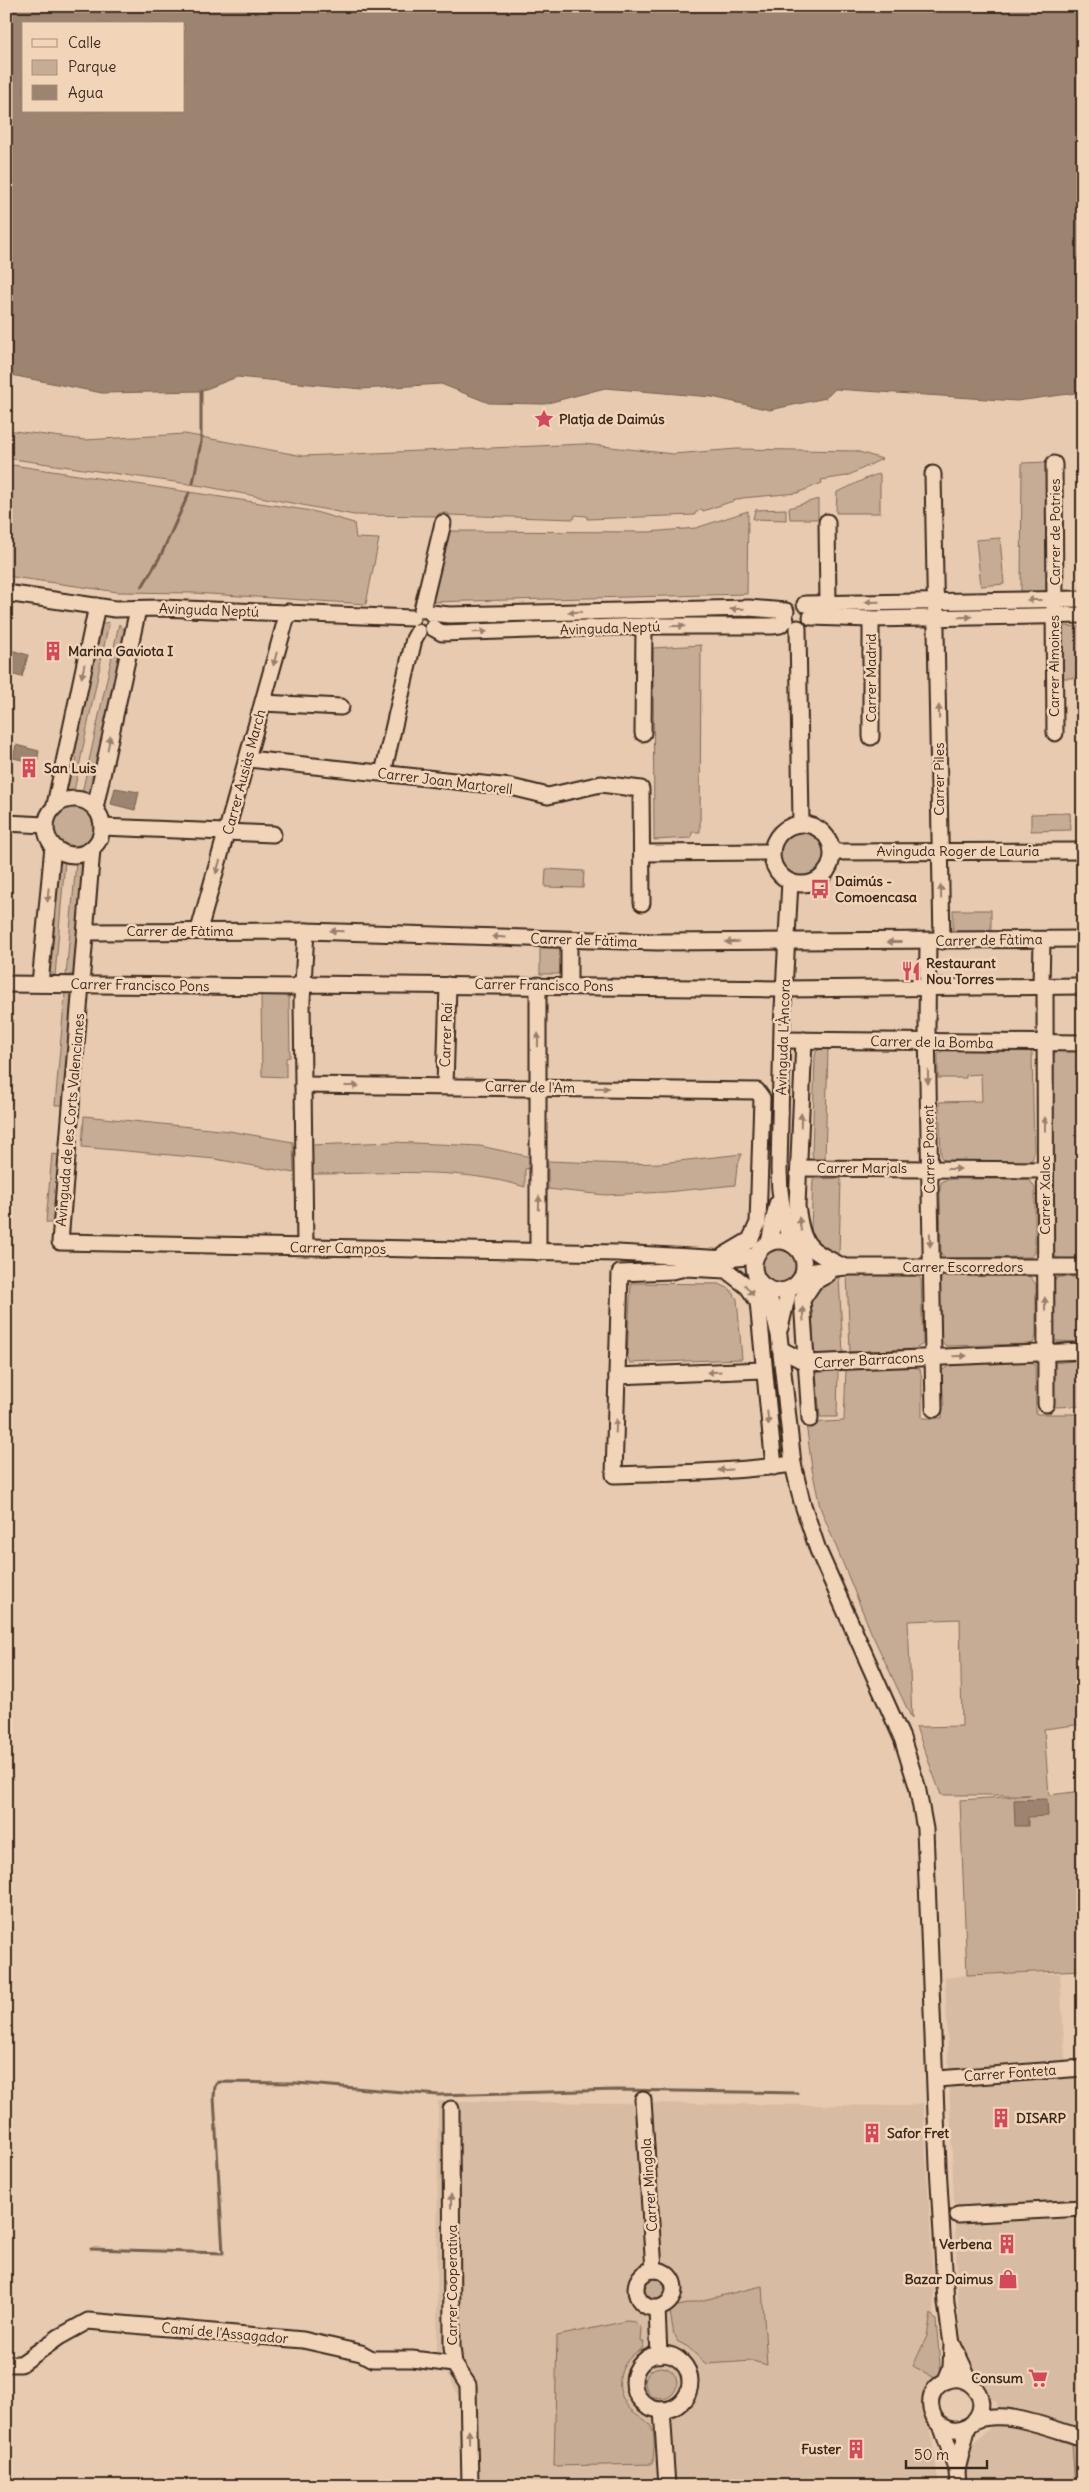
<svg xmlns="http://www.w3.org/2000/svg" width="1089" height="2492" font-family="Delius,sans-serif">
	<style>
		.built { fill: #d7bba2 }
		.green { fill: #c7ac95; stroke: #816b5a }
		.water { fill: #9c8470; stroke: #75604f; fill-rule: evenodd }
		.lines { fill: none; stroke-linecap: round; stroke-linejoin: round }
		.stream { stroke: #75604f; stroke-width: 3 }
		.minor-casing { stroke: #3b2a1e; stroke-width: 19 }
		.minor { stroke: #f2d4b9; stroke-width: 15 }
		.oneway { fill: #967f6c }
		.labels { text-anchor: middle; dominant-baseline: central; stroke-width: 5; stroke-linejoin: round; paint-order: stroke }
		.poi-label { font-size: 14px; font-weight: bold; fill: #3b2a1e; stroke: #f2d4b9; text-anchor: start }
		.street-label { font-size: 14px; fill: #3b2a1e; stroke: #f2d4b9 }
	</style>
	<rect width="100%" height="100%" fill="#e7cab0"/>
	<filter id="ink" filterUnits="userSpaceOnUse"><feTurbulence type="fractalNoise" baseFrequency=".02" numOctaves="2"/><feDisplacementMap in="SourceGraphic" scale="10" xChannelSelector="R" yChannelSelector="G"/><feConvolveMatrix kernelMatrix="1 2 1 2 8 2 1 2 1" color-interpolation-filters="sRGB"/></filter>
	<g filter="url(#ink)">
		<g class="built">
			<path d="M 1060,1973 L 1065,2059 L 1083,2058 L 1083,2426 L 1080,2426 L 1072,2443 L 1075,2486 L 965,2486 L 964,2455 L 994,2423 L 997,2402 L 989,2397 L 980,2382 L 968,2369 L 960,2349 L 945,1978 L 967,1975 Z"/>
			<path d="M 438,2101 L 909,2106 L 923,2103 L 934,2294 L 931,2433 L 939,2486 L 466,2486 L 462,2402 L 437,2354 Z"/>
		</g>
		<g class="green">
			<path d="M 6,430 L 85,440 L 185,434 L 303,456 L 584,444 L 673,454 L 737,449 L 856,451 L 882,459 L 847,476 L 821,480 L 822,483 L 797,493 L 742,498 L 703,511 L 702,509 L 695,513 L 695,515 L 587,519 L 587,516 L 575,515 L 574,519 L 449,515 L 448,513 L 439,513 L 438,516 L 354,515 L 203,486 L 6,458 Z"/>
			<path d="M 1047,462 L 1046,593 L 1021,592 L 1022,463 Z"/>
			<path d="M 6,464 L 312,511 L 354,523 L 356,538 L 379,539 L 366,604 L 193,593 L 118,592 L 6,576 Z"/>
			<path d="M 880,474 L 880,513 L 836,513 L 837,492 C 851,487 865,477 880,474 Z"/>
			<path d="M 818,499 L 818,519 L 790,519 L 789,508 Z"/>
			<path d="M 786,509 L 786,520 L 753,519 L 755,510 Z"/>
			<path d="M 748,511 L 747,594 L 430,602 L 447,531 L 649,532 L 696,528 Z"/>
			<path d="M 1000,538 L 1004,584 L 981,586 L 976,540 Z"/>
			<path d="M 109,622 L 74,791 L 69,791 L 66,789 L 70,772 L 74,771 L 77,758 L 73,755 L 102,624 Z"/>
			<path d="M 119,624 L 125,631 L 90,792 L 82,793 Z"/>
			<path d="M 1062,626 L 1083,627 L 1083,678 L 1062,678 Z"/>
			<path d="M 701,645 L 700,832 L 692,832 L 691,838 L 654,840 L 653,648 Z"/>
			<circle cx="74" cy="827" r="20"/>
			<path d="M 1070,813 L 1071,830 L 1031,831 L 1031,814 Z"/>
			<circle cx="802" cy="854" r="30"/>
			<path d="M 59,860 L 65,860 L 55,976 L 49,970 Z"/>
			<path d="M 76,862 L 82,866 L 74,974 L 66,976 Z"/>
			<path d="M 546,869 L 584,871 L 583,888 L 545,887 Z"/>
			<rect x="953" y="910" width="38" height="25"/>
			<path d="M 540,948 L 561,948 L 560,974 L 540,974 Z"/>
			<path d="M 65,993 L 69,993 L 71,996 L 64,1105 L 55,1105 Z"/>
			<path d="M 261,994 L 289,996 L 290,1057 L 286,1058 L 286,1077 L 262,1076 Z"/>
			<path d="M 821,1049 L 828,1049 L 825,1160 L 816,1160 L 813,1158 L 812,1153 L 815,1057 L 816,1051 Z"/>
			<path d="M 944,1050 L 1028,1050 L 1032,1053 L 1034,1154 L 1032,1160 L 1026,1162 L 945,1161 L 941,1157 L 939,1102 L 982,1101 L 981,1074 L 966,1075 L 966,1078 L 938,1078 L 938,1054 Z"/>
			<path d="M 1061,1051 L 1083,1051 L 1083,1259 L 1059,1259 L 1054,1255 L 1053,1249 L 1052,1057 L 1055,1052 Z"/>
			<path d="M 84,1116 L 229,1131 L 293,1142 L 294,1173 L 215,1159 L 82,1147 Z"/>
			<path d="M 393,1142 L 480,1146 L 531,1157 L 530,1168 L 525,1169 L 525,1187 C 457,1166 382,1174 312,1174 L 311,1145 Z"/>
			<path d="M 52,1154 L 59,1155 L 53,1224 L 46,1222 Z"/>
			<path d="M 742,1154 L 737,1167 L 735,1185 L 666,1192 L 605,1195 L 548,1189 L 548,1161 L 624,1164 L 661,1163 Z"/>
			<path d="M 841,1178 L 839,1255 C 827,1249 813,1245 811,1229 L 813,1179 Z"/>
			<path d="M 952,1179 L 1029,1179 L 1035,1188 L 1035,1253 L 1032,1257 L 946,1258 L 941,1254 L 940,1187 L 942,1181 Z"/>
			<circle cx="779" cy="1265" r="25"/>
			<path d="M 847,1274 L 917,1276 L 921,1279 L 923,1344 L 915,1349 L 850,1352 Z"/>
			<path d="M 949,1276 L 1029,1276 L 1036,1284 L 1036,1336 L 1034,1342 L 1030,1344 L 946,1346 L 941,1341 L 940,1281 L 942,1277 Z"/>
			<path d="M 839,1277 L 843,1353 L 818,1354 L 814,1352 L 811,1298 L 818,1287 Z"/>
			<path d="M 1061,1277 L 1083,1277 L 1083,1342 L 1055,1341 L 1053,1336 L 1054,1284 L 1056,1278 Z"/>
			<path d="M 631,1283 L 719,1284 L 730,1289 L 737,1299 L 742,1359 L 630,1363 L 627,1355 Z"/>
			<path d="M 1083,1360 L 1083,1406 L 1054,1407 L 1055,1363 Z"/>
			<path d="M 1030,1362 L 1035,1364 L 1036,1414 L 1083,1414 L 1083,1724 L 1044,1729 L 1049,1795 L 1083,1791 L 1083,1970 L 967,1975 L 960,1800 L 1031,1795 L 941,1795 L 916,1727 L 962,1726 L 960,1619 L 908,1621 L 912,1719 L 871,1632 L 820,1507 L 812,1469 L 806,1423 L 844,1421 L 846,1369 L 911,1366 L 920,1369 L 922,1379 L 922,1418 L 942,1418 L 942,1370 L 952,1365 Z"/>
			<path d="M 838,1370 L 837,1417 L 820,1417 L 816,1373 Z"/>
			<circle cx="655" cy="2290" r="12"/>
			<path d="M 762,2286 L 767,2365 L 753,2361 L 706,2364 L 688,2347 L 677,2341 L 674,2335 L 670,2312 L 674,2307 Z"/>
			<path d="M 931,2314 L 936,2320 L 941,2375 L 933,2377 L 913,2366 L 927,2336 Z"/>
			<path d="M 627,2321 L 635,2322 L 641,2328 L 640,2342 L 644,2342 L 642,2349 C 619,2360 612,2388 629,2408 C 636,2415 649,2420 652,2429 C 656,2439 653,2454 653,2464 L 554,2466 L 557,2336 Z"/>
			<circle cx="661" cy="2383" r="16"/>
			<path d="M 1072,2443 L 1083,2447 L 1083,2486 L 1075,2486 Z"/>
		</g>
		<g class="water">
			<path d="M 6,6 L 1083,6 L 1083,392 L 1017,401 L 835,389 L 826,398 L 770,410 L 712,397 L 605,388 L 544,404 L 489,403 L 441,384 L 362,389 L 237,377 L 201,391 L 102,393 L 6,374 ZM 24,24 L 184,24 L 184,111 L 24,111 Z"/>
			<path d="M 11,650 L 28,655 L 22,677 L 6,673 Z"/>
			<path d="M 16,745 L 39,751 L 37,763 L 13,758 Z"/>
			<path d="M 115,788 L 139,792 L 135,810 L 111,804 Z"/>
			<path d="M 1047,1799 L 1048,1816 L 1028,1817 L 1028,1826 L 1015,1826 L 1014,1800 Z"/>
		</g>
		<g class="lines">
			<g class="stream">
				<path d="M 193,483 L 201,442 L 201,391"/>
				<path d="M 142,587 L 161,555 L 189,493"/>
				<path d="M 91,2249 L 223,2253 L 214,2097 L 215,2086 L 218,2082 L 296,2083 L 438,2095 L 617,2090 L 797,2093"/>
			</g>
			<defs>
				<g id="minor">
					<path d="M 1054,464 L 1055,600"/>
					<path d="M 933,474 L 942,941"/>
					<path d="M 827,522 L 828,604"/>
					<path d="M 6,593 L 115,609 L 160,608 L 412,618"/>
					<path d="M 805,604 L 1083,599"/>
					<path d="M 1054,607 L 1055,733"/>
					<path d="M 422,610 L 443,523"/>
					<path d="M 431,613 L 449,615 L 749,608 L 786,611"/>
					<path d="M 811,617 L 871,619 L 1083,615"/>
					<path d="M 871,619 L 871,737"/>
					<path d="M 433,628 L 442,633 L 644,626 L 772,626 L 780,625 L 786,620"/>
					<path d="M 798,628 L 801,823"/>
					<path d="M 263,703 L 341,707"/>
					<path d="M 643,733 L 644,626"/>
					<path d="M 248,759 L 511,787 L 548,796 L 601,784 L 641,789 L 642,903"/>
					<path d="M 383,773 L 414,639 L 418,632"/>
					<circle cx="74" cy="827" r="28"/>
					<path d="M 55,805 L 97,606"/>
					<path d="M 95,808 L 138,609"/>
					<path d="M 6,823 L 45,825"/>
					<circle cx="802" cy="854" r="30"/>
					<path d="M 102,827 L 273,834"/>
					<path d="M 92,849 L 60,1242 L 617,1253 L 727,1259 L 756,1256"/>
					<path d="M 833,852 L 1083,851"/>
					<path d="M 642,853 L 772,852"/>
					<path d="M 790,882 L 782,1027 L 779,1169 C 779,1195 783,1219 791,1244"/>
					<path d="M 199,930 L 288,612"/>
					<path d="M 86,932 L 306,931 L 657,942 L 1083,939"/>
					<path d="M 928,941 L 927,1028 L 934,1409"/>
					<path d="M 6,984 L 292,987 L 302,984 L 784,989 L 1083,986"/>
					<path d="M 40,984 L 53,846"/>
					<path d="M 569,986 L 569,940"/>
					<path d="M 1041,986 L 1042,940"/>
					<path d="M 1045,986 L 1046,1404"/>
					<path d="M 782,1040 L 1083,1043"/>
					<path d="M 804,1040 L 797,1206 C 803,1248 807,1248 844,1267"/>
					<path d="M 303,1085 L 757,1091 L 762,1098 L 758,1223 L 750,1240 L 723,1256"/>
					<path d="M 445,1086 L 448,985"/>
					<path d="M 800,1168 L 1045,1170"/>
					<circle cx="779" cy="1266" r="25"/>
					<path d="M 769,1243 L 777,1204"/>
					<path d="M 305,1247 L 302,1001 L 306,931"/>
					<path d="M 538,1252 L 538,985"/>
					<path d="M 799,1281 L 814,1271 L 844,1267 L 1083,1267"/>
					<path d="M 767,1288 L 779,1335 L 793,1464 L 802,1502 L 818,1550 L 902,1738 L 917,1786 L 925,1829 L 938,2166 L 946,2303 L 952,2344 L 951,2368 L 946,2380"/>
					<path d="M 780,1328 L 789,1289"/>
					<path d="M 780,1349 L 807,1363 L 1083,1351"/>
					<path d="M 617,1376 L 763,1370"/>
					<path d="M 810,1419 L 802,1300 L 814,1282 L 827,1275"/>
					<path d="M 774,1467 L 758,1302 L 748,1287 L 726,1270 L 686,1268 L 672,1271 L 620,1273 L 614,1475 C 674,1473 734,1472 793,1464"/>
					<path d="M 937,2079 L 1083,2068"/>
					<path d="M 643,2100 L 654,2270"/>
					<path d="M 451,2109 L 452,2346 L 454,2364 L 468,2385 L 470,2486"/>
					<path d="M 958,2215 L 1083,2208"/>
					<circle cx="655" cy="2289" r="19"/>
					<path d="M 657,2309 L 659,2355"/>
					<path d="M 953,2345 L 971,2383"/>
					<circle cx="662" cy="2382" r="28"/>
					<path d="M 6,2364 L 21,2364 L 59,2337 L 88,2321 L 303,2340 L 361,2353 L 372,2359 L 412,2359 L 454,2364"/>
					<path d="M 662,2410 L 667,2486"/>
					<path d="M 974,2421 C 996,2396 960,2363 937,2387 C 931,2393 929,2403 932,2412 C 936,2426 952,2433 966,2427 C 970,2426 972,2423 975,2421 C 984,2416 1003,2416 1013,2418 C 1036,2422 1060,2431 1083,2438"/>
					<path d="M 941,2425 L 957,2471 L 958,2486"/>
					<path d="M 957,2470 L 968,2426"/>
				</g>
			</defs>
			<use href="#minor" class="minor-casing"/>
			<use href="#minor" class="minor"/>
		</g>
		<defs><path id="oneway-solid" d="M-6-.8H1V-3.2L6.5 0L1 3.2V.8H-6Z" transform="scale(1.25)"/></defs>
		<g class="oneway">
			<use href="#oneway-solid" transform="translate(1034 600) rotate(180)"/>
			<use href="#oneway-solid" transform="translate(872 602) rotate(178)"/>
			<use href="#oneway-solid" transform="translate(737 609) rotate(179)"/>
			<use href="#oneway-solid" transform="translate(575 612) rotate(178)"/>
			<use href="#oneway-solid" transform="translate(965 617) rotate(-1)"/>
			<use href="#oneway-solid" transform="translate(678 626)"/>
			<use href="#oneway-solid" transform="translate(480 632) rotate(-2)"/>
			<use href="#oneway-solid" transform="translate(275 659) rotate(105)"/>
			<use href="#oneway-solid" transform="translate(83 671) rotate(102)"/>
			<use href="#oneway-solid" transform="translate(939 712) rotate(-91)"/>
			<use href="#oneway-solid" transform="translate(109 743) rotate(-78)"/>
			<use href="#oneway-solid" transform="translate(218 867) rotate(107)"/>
			<use href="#oneway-solid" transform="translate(941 892) rotate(-91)"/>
			<use href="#oneway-solid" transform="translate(48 895) rotate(95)"/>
			<use href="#oneway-solid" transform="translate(337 931) rotate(-178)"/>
			<use href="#oneway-solid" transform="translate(499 937) rotate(-177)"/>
			<use href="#oneway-solid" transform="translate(732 942) rotate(179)"/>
			<use href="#oneway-solid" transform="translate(894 942) rotate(-180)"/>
			<use href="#oneway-solid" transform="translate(538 1040) rotate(-89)"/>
			<use href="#oneway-solid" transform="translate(928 1077) rotate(90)"/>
			<use href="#oneway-solid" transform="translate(352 1086)"/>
			<use href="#oneway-solid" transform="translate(602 1088) rotate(1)"/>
			<use href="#oneway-solid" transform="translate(801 1120) rotate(-88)"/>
			<use href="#oneway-solid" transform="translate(1045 1124) rotate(-90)"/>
			<use href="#oneway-solid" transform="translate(954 1169)"/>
			<use href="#oneway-solid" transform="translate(539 1203) rotate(-89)"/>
			<use href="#oneway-solid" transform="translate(800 1224) rotate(-99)"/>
			<use href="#oneway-solid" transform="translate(930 1240) rotate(89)"/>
			<use href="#oneway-solid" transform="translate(749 1290) rotate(51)"/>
			<use href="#oneway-solid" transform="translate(1045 1304) rotate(-91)"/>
			<use href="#oneway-solid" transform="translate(803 1314) rotate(-94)"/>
			<use href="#oneway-solid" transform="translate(960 1356) rotate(-2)"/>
			<use href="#oneway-solid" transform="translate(714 1372) rotate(177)"/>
			<use href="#oneway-solid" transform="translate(768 1418) rotate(84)"/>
			<use href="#oneway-solid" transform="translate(616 1426) rotate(-88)"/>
			<use href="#oneway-solid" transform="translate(725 1470) rotate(176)"/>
			<use href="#oneway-solid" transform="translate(451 2201) rotate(-90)"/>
			<use href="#oneway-solid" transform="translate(469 2437) rotate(-91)"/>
		</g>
	</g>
	<defs>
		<symbol id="sight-bare" viewBox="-9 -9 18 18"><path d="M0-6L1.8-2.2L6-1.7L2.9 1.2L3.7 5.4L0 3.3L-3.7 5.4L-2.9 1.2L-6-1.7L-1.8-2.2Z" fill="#d1495b" stroke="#f2d4b9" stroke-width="2.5" paint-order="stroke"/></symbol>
		<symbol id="building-bare" viewBox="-9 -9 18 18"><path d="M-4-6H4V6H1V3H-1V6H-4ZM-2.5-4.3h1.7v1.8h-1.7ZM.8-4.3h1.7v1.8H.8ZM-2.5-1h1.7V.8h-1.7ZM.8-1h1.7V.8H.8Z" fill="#d1495b" stroke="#f2d4b9" stroke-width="2.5" paint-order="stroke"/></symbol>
		<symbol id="bus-bare" viewBox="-9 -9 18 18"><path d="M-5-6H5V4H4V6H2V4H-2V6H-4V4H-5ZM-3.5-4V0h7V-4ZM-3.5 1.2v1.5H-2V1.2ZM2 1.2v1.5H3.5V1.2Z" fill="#d1495b" stroke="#f2d4b9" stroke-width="2.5" paint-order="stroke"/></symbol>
		<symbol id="restaurant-bare" viewBox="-9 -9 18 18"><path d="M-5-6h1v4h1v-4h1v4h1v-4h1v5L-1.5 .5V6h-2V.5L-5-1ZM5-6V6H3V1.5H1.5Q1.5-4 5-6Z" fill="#d1495b" stroke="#f2d4b9" stroke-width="2.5" paint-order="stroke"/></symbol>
		<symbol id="shop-bare" viewBox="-9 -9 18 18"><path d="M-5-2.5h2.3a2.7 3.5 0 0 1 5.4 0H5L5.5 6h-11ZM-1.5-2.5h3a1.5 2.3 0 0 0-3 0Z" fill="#d1495b" stroke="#f2d4b9" stroke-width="2.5" paint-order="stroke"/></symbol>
		<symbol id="supermarket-bare" viewBox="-9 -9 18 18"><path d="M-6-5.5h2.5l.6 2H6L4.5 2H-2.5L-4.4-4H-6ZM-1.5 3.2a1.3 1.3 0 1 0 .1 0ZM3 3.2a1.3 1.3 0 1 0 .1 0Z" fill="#d1495b" stroke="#f2d4b9" stroke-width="2.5" paint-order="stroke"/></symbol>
	</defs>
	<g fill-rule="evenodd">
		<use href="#sight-bare" x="530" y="405" width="28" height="28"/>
		<use href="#building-bare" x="39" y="637" width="28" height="28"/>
		<use href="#building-bare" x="15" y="754" width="28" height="28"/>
		<use href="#bus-bare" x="806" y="875" width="28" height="28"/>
		<use href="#restaurant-bare" x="897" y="957" width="28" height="28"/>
		<use href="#building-bare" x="987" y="2104" width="28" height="28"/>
		<use href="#building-bare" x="858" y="2119" width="28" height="28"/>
		<use href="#building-bare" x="993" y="2230" width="28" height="28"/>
		<use href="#shop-bare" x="994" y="2265" width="28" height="28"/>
		<use href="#supermarket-bare" x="1024" y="2364" width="28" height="28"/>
		<use href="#building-bare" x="842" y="2435" width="28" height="28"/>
	</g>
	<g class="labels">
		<g class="poi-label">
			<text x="559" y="419">Platja de Daimús</text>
			<text x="68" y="651">Marina Gaviota I</text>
			<text x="44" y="768">San Luis</text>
			<text x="835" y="881">Daimús -<tspan x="835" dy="16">Comoencasa</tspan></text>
			<text x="926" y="963">Restaurant<tspan x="926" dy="16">Nou Torres</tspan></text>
			<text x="1016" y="2118">DISARP</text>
			<text x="887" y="2133">Safor Fret</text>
			<text x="992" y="2244" text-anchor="end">Verbena</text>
			<text x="993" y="2279" text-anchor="end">Bazar Daimus</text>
			<text x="1023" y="2378" text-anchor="end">Consum</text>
			<text x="841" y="2449" text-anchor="end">Fuster</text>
		</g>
		<g class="street-label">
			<text transform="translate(1055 532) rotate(-90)">Carrer de Potries</text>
			<text transform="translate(209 610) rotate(2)">Avinguda Neptú</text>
			<text transform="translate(610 628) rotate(-2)">Avinguda Neptú</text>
			<text transform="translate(1054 666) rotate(-90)">Carrer Almoines</text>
			<text transform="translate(871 678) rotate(-90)">Carrer Madrid</text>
			<text transform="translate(244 772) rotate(-75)">Carrer Ausiàs March</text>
			<text transform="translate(939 779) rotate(-90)">Carrer Piles</text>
			<text transform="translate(445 781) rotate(7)">Carrer Joan Martorell</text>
			<text x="958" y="851">Avinguda Roger de Lauria</text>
			<text x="180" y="931">Carrer de Fàtima</text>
			<text transform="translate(584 940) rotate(2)">Carrer de Fàtima</text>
			<text transform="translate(989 940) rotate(-1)">Carrer de Fàtima</text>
			<text transform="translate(140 985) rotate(1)">Carrer Francisco Pons</text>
			<text transform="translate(544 985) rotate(1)">Carrer Francisco Pons</text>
			<text transform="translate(446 1035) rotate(-88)">Carrer Raí</text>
			<text transform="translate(783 1037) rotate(-88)">Avinguda L'Àncora</text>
			<text transform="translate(932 1042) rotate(1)">Carrer de la Bomba</text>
			<text transform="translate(530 1087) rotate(1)">Carrer de l'Am</text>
			<text transform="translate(70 1120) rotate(-85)">Avinguda de les Corts Valencianes</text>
			<text transform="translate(929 1149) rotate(-91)">Carrer Ponent</text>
			<text x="862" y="1168">Carrer Marjals</text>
			<text transform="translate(1045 1195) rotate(-90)">Carrer Xaloc</text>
			<text transform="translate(338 1248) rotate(1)">Carrer Campos</text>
			<text x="963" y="1267">Carrer Escorredors</text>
			<text transform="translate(869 1360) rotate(-3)">Carrer Barracons</text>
			<text transform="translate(1010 2073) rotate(-4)">Carrer Fonteta</text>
			<text transform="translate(649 2185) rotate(-94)">Carrer Mingola</text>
			<text transform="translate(452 2285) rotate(-90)">Carrer Cooperativa</text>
			<text transform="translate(225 2333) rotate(5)">Camí de l'Assagador</text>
		</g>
	</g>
	<rect width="1089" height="2492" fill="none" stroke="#f2d4b9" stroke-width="25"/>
	<rect x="12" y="12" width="1064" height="2467" fill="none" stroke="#3b2a1e" stroke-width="2" filter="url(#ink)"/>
	<rect x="22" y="22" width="162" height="90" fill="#f2d4b9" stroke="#a9907b"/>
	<rect x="32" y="39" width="25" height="8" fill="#f2d4b9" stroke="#a9907b"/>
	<text x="68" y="48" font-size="15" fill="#3b2a1e">Calle</text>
	<rect x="32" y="60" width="25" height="15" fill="#c7ac95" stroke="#a9907b"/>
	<text x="68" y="72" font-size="15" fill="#3b2a1e">Parque</text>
	<rect x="32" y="85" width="25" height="15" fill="#9c8470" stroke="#a9907b"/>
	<text x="68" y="98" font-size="15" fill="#3b2a1e">Agua</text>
	<path d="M906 2460v8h81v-8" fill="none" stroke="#3b2a1e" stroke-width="2.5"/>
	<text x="914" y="2460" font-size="15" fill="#3b2a1e" stroke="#f2d4b9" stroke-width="4" paint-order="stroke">50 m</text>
</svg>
